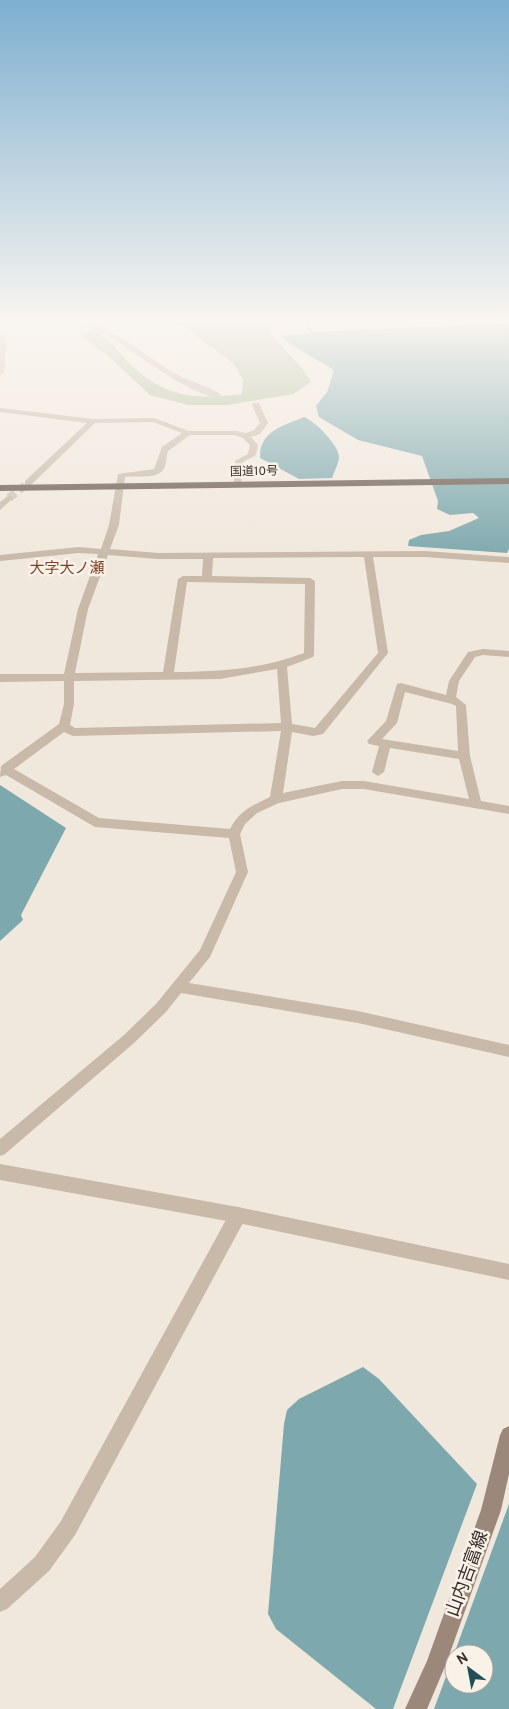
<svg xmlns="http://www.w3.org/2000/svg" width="509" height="1709" font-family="Overpass,'Noto Sans JP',sans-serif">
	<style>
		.green { fill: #b2bf9d }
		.water { fill: #7da8ad }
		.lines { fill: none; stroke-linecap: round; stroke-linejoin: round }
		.stream { stroke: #7da8ad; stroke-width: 2 }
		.minor-tunnel { stroke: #ccc3b9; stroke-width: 8; stroke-dasharray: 8 4.5; stroke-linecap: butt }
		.minor { fill: #c8b9a9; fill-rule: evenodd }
		.tertiary { fill: #c8b9a9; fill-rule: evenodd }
		.secondary { fill: #9c887b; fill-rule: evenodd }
		.trunk { fill: #66564d; fill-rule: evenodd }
		.labels { text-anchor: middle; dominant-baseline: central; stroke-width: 5; stroke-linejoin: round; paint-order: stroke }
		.far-street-label { font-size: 12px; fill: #362d29; stroke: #f9f2e9 }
		.far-quarter-label { font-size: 15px; fill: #814026; stroke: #f9f2e9 }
		.near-street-label { font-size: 18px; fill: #362d29; stroke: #f9f2e9 }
	</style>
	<rect width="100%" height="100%" fill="#f1e8dd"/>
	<path class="green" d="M 179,323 L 275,323 L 269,332 L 301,367 L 311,382 L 293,394 L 227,405 L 188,405 L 150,395 L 107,355 L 81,336 L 80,330 C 86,331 93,332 99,334 C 109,339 123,357 132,366 C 168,399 196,399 242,394 L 243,379 L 233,363 Z"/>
	<g class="water">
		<path d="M 509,324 L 509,549 L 507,553 L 408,546 L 409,540 L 421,535 L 449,531 L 479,518 L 473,513 L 450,515 L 437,509 L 438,501 L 422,456 L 358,440 L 319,417 L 316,406 L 327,392 L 334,370 L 285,341 L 283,336 L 328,331 Z"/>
		<path d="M 304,417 C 315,421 340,446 339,458 C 338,465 334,472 332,478 L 299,479 L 260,458 C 259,431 283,426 304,417 Z"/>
		<path d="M 0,785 L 66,828 L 21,915 L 23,920 L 0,941 Z"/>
		<path d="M 363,1367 L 379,1379 L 477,1484 L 393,1709 L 376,1709 L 276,1629 L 268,1614 L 284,1424 L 287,1410 L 299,1399 Z"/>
		<path d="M 509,1504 L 509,1709 L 434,1709 L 454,1655 L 454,1684 L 484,1684 L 484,1654 L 454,1654 Z"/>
	</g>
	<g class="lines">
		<path class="stream" d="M 306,323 L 313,336"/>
		<path class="minor-tunnel" d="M 9,498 L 28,483"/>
		<g class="minor">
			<path d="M 74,323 C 114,323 143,356 176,374 C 188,381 211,387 221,395 C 205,407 127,347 110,337 C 99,331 84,329 74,323 Z"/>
			<path d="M 0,333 L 4,335 L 6,346 L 4,373 L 0,375 Z"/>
			<path d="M 253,403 L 259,403 L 268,423 L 260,434 L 251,437 L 258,445 L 256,455 L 243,462 L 241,487 L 234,485 L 235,461 L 248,454 L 250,445 L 243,438 L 235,435 L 190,435 L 168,451 C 166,456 167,461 165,466 C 160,481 137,475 125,477 L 119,525 L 110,549 L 158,553 L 425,551 L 509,557 L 509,563 L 425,557 L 373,557 L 388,653 L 323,734 L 313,736 L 292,732 L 283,793 L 342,781 L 364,781 L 469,799 L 459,759 L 390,748 L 384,772 L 378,776 L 372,772 L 379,746 L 369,744 L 367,741 L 386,721 L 397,684 L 401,683 L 446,695 L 449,681 L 468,652 L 483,649 L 509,651 L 509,657 L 483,655 L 475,657 L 459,681 L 456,697 L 466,705 L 470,756 L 481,801 L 509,806 L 509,814 L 364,789 L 342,789 L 279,803 L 257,813 L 245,824 L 240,834 L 248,872 L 210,957 L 189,983 L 358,1011 L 509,1045 L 509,1057 L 358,1023 L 181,993 L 166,1012 L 134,1043 L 5,1154 L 0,1156 L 0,1139 L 124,1035 L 156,1004 L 200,950 L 236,872 L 229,838 L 95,827 L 6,775 L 0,777 L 1,766 L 59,724 L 64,704 L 64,681 L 0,682 L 0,674 L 64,674 L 78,609 L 98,554 L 79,553 L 0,561 L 0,555 L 79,547 L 101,549 L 109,525 L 118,474 L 154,469 L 162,447 L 182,433 L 153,422 L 95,423 L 31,485 L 25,485 L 25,481 L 87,423 L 0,412 L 0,408 L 93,419 L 154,418 L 189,431 L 236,431 L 246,433 L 254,430 L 260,423 L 252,405 ZM 108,555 L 158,559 L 203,559 L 202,576 L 183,576 L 178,579 L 163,672 L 75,673 L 88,609 ZM 364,557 L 378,653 L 315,728 L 292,724 L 287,667 L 313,657 L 314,655 L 315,581 L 310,578 L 212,576 L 213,558 ZM 187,582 L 305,584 L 304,653 C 262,669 218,672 174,672 ZM 277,669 L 281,723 L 75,728 L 70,725 L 74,704 L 74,681 L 220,679 ZM 405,692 L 452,704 L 456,706 L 458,751 L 382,739 L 397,723 ZM 281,731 L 270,797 C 253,805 239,811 230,829 L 99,818 L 14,769 L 64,732 L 73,736 Z"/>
			<path d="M 9,495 L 13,498 L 0,510 L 0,502 Z"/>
			<path d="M 238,1207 L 244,1209 L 246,1215 L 244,1221 L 75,1535 L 49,1571 L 7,1609 L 0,1612 L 0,1589 L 35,1557 L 61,1521 L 232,1209 Z"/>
		</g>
		<path class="tertiary" d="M 0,1164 L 238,1207 L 509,1264 L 509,1280 L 238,1223 L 0,1180 Z"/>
		<path class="secondary" d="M 509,1426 L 509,1474 L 501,1510 L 446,1664 L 427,1709 L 405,1709 L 427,1661 L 481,1510 L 500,1435 L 503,1429 Z"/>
		<path class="trunk" d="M 509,478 L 509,484 L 0,491 L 0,485 Z"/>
	</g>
	<linearGradient id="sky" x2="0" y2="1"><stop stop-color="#7dafd0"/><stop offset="0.57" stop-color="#f9f5f0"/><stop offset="1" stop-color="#f9f5f0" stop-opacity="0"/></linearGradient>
	<rect width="509" height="562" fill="url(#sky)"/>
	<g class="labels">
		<g class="far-street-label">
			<text transform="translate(254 472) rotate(-1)">国道10号</text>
		</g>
		<g class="far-quarter-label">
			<text x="67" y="569">大字大ノ瀬</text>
		</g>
		<g class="near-street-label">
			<text transform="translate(468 1574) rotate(-70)">山内吉富線</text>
		</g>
	</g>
	<g transform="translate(469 1669) rotate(328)"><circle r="24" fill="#f9f2e9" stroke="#aba39c"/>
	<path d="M0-4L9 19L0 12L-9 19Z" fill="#204f55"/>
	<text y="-8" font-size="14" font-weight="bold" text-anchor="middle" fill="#362d29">N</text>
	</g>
</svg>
